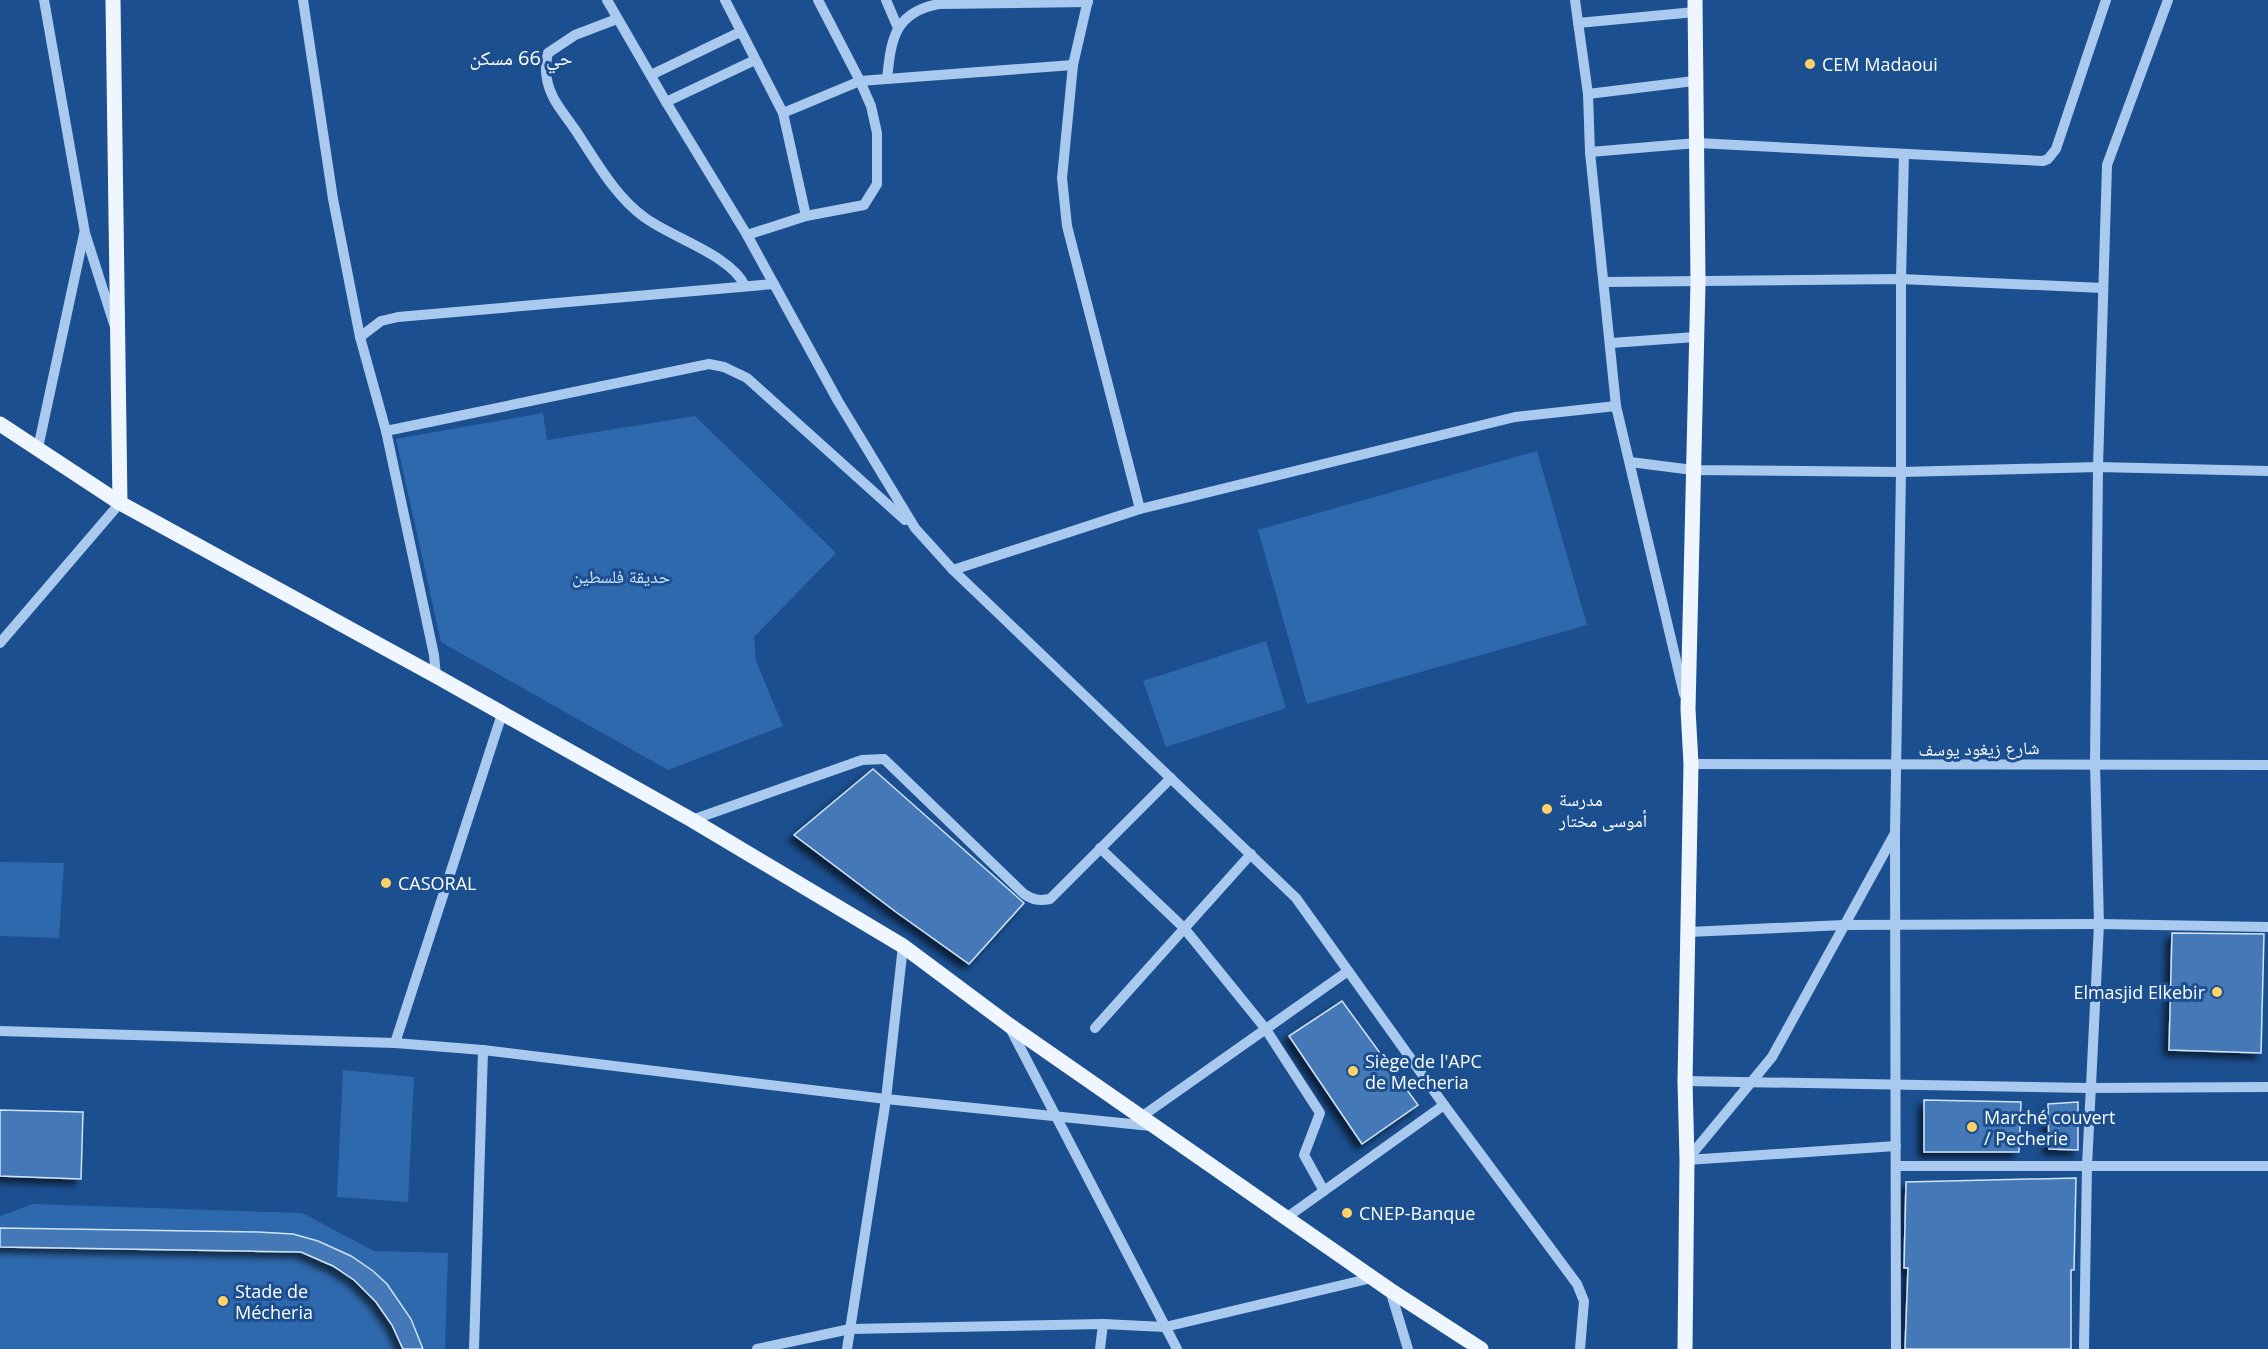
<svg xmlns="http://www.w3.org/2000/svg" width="2268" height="1349" font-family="'Open Sans','Noto Naskh Arabic',sans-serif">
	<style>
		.green { fill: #2e69ad }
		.building { fill: #4478b7; stroke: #cfe3fa; stroke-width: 1.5; filter: url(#shadow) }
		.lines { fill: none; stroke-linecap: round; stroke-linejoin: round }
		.minor { stroke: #a9c9ee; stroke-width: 10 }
		.major { stroke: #f0f6ff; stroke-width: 15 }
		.poi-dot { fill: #ffd166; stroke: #1b4f8f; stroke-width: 2 }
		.labels { text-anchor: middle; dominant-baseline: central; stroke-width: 6; stroke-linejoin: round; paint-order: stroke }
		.poi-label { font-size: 18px; fill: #fff; stroke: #1b4f8f; text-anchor: start }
		.park-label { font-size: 18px; fill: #cfe3fa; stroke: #1b4f8f }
		.street-label { font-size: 18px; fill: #fff; stroke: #1b4f8f }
		.neighbourhood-label { font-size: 20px; fill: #fff; stroke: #1b4f8f }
	</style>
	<defs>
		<filter id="shadow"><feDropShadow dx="-5.5" dy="5.5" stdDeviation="3" flood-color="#0009"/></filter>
	</defs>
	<rect width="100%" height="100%" fill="#1b4f8f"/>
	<g class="green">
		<path d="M 543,413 L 547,440 L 695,416 L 836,553 L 754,637 L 756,661 L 783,726 L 668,770 L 441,642 L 396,439 Z"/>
		<path d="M 1537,451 L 1587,625 L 1307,704 L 1258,530 Z"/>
		<path d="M 1266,641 L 1286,708 L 1166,747 L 1143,681 Z"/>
		<path d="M 0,862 L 64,863 L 59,938 L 0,936 Z"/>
		<path d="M 343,1070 L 414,1077 L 408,1202 L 337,1197 Z"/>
		<path d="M 33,1204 L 302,1213 L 374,1251 L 448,1253 L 445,1349 L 0,1349 L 0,1216 Z"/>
	</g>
	<g class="building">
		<path d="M 873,769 L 1024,903 L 969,964 L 896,912 L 794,835 Z"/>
		<path d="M 2172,933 L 2264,934 L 2261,1053 L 2169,1050 Z"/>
		<path d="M 1342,1001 L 1418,1105 L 1362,1144 L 1289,1036 Z"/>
		<path d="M 1924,1100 L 2021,1102 L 2019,1152 L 1924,1152 Z"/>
		<path d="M 2078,1102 L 2078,1150 L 2049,1149 L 2048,1104 Z"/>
		<path d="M 0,1110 L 83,1112 L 81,1179 L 0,1176 Z"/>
		<path d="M 2076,1178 L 2074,1270 L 2071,1270 L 2071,1349 L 1905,1349 L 1908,1268 L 1904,1268 L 1906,1182 Z"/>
		<path d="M 0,1228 L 258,1232 L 293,1234 L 318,1241 L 351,1256 L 373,1271 L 387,1284 L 411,1319 L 423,1349 L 403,1349 L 392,1325 L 376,1302 L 354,1280 L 333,1266 L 301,1252 L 0,1247 Z"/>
	</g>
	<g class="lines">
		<g class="minor">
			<path d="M 44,0 L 85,233 L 114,324"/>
			<path d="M 303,0 L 333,199 L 360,337"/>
			<path d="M 607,0 L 666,102 L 747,235 L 838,401 L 915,528 L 953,570 L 1296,898 L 1444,1105 L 1577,1284 L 1584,1301 L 1580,1349"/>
			<path d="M 725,0 L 783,113 L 806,216"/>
			<path d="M 886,0 L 898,28"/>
			<path d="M 1088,0 L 1073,65 L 1062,178 L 1067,226 L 1140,509"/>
			<path d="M 1575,0 L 1588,94 L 1590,152 L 1616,406 L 1684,694"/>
			<path d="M 617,19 L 575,35 L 548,53 C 544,68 546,83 553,97 C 559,109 569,120 576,131 C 596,161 615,196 644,217 C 672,238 731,255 745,286"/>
			<path d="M 1578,23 L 1695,12"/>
			<path d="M 651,75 L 740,32"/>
			<path d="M 887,79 C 891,40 894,12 939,4 L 1088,2"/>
			<path d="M 1588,94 L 1694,81"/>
			<path d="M 666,102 L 755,60"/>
			<path d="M 783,113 L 860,81 L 1073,65"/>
			<path d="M 1590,152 L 1697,143 L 2043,161 L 2048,159 L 2056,149 L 2106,0"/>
			<path d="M 747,235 L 806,216 L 864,205 L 877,184 L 877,133 L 871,106 L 860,81 L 818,0"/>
			<path d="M 1604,282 L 1901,279 L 2103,288"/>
			<path d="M 1611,343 L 1695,337"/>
			<path d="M 386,431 L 709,364 L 724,367 L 747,378 L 905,520"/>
			<path d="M 38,448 L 84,234"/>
			<path d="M 1630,462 L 1693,470 L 1901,472 L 2098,467 L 2268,471"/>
			<path d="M 953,570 L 1140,509 L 1515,417 L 1616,406"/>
			<path d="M 0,643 L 120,503"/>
			<path d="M 436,676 L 434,655 L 386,431 L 360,337 L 381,321 L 398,317 L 774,284"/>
			<path d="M 1691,764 L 2268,765"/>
			<path d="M 692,820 L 862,760 L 884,759 L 1024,894 C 1033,900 1039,901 1050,899 L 1171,778"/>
			<path d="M 1100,848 L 1184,928 L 1265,1028 L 1320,1113 L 1304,1155 L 1324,1191"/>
			<path d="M 1688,932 L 1844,925 L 2099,924 L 2268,927"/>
			<path d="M 1010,1028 L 1177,1349"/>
			<path d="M 1095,1028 L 1251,854"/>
			<path d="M 0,1031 L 395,1043 L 483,1050 L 886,1099 L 1151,1126"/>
			<path d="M 395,1043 L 502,714"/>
			<path d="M 1685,1081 L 2090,1088 L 2268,1087"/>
			<path d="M 1141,1117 L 1348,971"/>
			<path d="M 1687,1160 L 1772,1057 L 1894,835"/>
			<path d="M 1687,1160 L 1896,1146"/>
			<path d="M 1896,1166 L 2268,1166"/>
			<path d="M 1286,1218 L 1444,1105"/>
			<path d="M 1390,1290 L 1408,1349"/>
			<path d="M 474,1349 L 483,1050"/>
			<path d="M 757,1349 L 850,1329 L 1103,1324 L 1165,1327 L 1372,1278"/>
			<path d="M 847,1349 L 886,1099 L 903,946"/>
			<path d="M 1100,1349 L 1103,1324"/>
			<path d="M 1896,1349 L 1895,833 L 1901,472 L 1901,279 L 1904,154"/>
			<path d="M 2084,1349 L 2087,1166 L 2099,924 L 2095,763 L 2098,467 L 2107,165 L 2168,0"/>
		</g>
		<g class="major">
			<path d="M 113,0 L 120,503"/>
			<path d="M 0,424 L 120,503 L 436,676 L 692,820 L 903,946 L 1009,1025 L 1390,1290 L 1481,1349"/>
			<path d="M 1685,1349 L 1687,1160 L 1685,1081 L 1691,764 L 1688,709 L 1698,282 L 1695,0"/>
		</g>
	</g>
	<g class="poi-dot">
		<circle cx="1810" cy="64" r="6"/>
		<circle cx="1547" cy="809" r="6"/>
		<circle cx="386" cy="883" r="6"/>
		<circle cx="2217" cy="992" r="6"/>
		<circle cx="1353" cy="1071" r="6"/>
		<circle cx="1972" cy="1127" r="6"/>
		<circle cx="1347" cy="1213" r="6"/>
		<circle cx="223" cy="1301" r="6"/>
	</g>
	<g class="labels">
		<g class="poi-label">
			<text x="1822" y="64">CEM Madaoui</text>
			<text x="1559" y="799">مدرسة<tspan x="1559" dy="21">أموسى مختار</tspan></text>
			<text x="398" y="883">CASORAL</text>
			<text x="2205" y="992" text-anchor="end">Elmasjid Elkebir</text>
			<text x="1365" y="1061">Siège de l'APC<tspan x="1365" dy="21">de Mecheria</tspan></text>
			<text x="1984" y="1117">Marché couvert<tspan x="1984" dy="21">/ Pecherie</tspan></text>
			<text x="1359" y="1213">CNEP-Banque</text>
			<text x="235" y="1291">Stade de<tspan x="235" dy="21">Mécheria</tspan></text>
		</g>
		<g class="park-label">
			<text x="621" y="576">حديقة فلسطين</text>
		</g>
		<g class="street-label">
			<text transform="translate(1979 748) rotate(-1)">شارع زيغود يوسف</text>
		</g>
		<g class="neighbourhood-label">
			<text x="521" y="57">حي 66 مسكن</text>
		</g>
	</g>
</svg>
